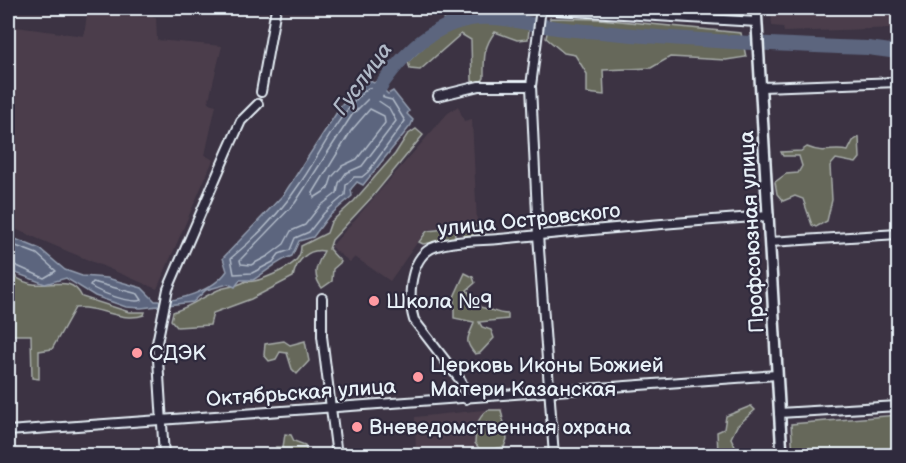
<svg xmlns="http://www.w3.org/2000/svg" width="906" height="463" font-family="'Balsamiq Sans',sans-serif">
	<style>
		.built { fill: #4b3e4b }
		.green { fill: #66685a; stroke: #a7aca9; stroke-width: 1.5 }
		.water { fill: #5b657e; stroke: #939daf; stroke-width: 1.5 }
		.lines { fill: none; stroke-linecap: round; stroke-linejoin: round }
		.shore { stroke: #b0b9c7; stroke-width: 1.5 }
		.river { stroke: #5b657e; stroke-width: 14 }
		.minor-casing { stroke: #e8f1f8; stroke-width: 12 }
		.major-casing { stroke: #e8f1f8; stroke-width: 14 }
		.minor { stroke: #2f2a3d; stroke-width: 8 }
		.major { stroke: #2f2a3d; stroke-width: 9 }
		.poi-dot { fill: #ff9aa2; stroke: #2f2a3d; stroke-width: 2 }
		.labels { text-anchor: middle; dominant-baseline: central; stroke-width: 4.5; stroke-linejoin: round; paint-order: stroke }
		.street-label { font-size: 21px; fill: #e8f1f8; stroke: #2f2a3d }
		.poi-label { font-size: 21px; fill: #e8f1f8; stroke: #2f2a3d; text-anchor: start }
		.water-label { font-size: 22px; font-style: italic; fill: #b0b9c7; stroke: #2f2a3d }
	</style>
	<rect width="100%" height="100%" fill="#3c3343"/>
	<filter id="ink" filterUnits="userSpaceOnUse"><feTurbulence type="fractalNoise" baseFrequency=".0167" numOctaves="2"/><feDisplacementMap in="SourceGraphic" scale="12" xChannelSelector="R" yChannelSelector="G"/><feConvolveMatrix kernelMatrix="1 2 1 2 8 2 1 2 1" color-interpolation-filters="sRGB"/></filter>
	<g filter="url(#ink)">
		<g class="built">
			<path d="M 771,8 L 898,8 L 898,28 L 784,32 L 783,27 L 772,26 Z"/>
			<path d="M 87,14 L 156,17 L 157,40 L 222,46 L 208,103 L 216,105 L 205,155 L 213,160 L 157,289 L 8,226 L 8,26 L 84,36 Z"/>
			<path d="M 458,106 L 464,121 L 472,119 L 477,223 L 426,230 L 390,281 L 355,257 L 350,262 L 331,247 L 447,114 Z"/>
			<path d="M 503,408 L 505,453 L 522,452 L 522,455 L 416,455 L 415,417 Z"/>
		</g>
		<g class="green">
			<path d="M 436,8 L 471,8 L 524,15 L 529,30 L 528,39 L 517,40 L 495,32 C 483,47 484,60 484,78 L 479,84 L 472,81 L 471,40 L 461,34 L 420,70 L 410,69 L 408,62 L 429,42 L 452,29 Z"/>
			<path d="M 673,8 L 746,8 L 747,13 L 740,16 Z"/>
			<path d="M 550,18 L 600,19 L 741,33 L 746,57 L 726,60 L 670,57 L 651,68 L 603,70 L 604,95 L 587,93 L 587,74 L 575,55 L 564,53 L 546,38 Z"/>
			<path d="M 416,129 L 423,135 L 373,196 L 332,240 L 329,249 L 341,262 L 333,269 L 332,281 L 322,288 C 311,274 317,265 324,251 C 308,248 296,261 293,277 L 251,299 L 213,313 L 210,325 L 177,327 L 171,320 L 173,312 C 190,307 203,297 218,290 C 228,286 236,287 246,281 C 256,284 291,268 297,259 C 300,255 301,251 301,246 L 327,233 L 331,222 L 354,201 L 395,154 L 407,135 Z"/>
			<path d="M 859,137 L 860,158 L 856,163 L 836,159 L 830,166 L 832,200 L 827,221 L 816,227 L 812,225 L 803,199 L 795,196 L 783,201 L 777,194 L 775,182 L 786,174 L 798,173 L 802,166 L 799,156 L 783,156 L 781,152 L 801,151 L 807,147 C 827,155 830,147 848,151 L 853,141 Z"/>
			<path d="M 494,224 L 494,230 L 465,238 L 459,228 Z"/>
			<path d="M 456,228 L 454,239 L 423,244 L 419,242 L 427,231 Z"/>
			<path d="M 8,270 C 37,302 67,266 82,297 L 129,312 L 145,312 L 144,315 C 122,323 98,305 75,308 L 52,349 L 39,351 L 39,379 L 32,378 L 31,335 L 8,335 Z"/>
			<path d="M 465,273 L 473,277 L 475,283 L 467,290 L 480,307 C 491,309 496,314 508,314 L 508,319 L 479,322 L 482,327 L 491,330 L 494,338 L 480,353 L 475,354 C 461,338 471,336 474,322 L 454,318 L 454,297 Z"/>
			<path d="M 284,341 L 290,345 L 305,341 L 309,361 L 297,374 L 292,369 L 287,353 L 280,352 L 276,359 L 269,361 L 264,355 L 265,344 Z"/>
			<path d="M 751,406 L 755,410 L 737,426 L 731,438 L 739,455 L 715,455 L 718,453 L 717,432 L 724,429 L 726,416 Z"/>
			<path d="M 488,410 L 501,410 L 507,439 L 504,447 L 481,451 L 475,443 C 476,428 476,419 488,410 Z"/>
			<path d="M 898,415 L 898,455 L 793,455 L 791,424 Z"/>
			<path d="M 285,434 L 291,435 L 294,441 L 305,445 L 307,453 L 313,455 C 300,456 283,460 276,447 L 283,447 Z"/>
		</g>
		<path class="water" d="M 379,79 L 387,86 L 385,91 L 388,94 L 393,91 L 409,111 L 407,114 L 413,120 L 411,125 L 363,185 L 357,182 L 351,189 L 352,196 L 328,217 L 313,237 L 299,241 L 292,256 C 279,260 266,272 253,280 L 240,280 L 235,287 L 228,284 L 206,290 L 193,302 L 141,308 L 126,307 L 95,296 L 66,278 L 45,284 L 13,272 L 8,264 L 8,236 L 40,249 L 65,270 L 82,276 L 107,278 L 142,288 L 155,301 C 177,302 213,291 227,271 L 223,258 L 284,194 L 341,106 L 367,80 L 374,83 Z"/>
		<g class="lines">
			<g class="shore">
				<path d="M 368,88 L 378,89 L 384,98 L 392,100 L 405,121 L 368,172 L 362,177 L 354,177 L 346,185 L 345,195 L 324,213 L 309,232 L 295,238 L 290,250 L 279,254 L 273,262 L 252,273 L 234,274 L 231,258 C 258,236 284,208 303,179 C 324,147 339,113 368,88 Z"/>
				<path d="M 371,96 L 389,108 L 396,121 L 362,166 L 346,173 L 339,183 L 337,193 L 319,207 L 305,225 L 291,231 L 284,244 L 268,256 L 251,265 L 241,264 L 240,260 L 295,203 L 352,115 Z"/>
				<path d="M 370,109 L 384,116 L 385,123 L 357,159 L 342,166 L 332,177 L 328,189 L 314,198 L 313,193 L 351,131 Z"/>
				<path d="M 8,243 L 37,254 L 56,271 L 44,278 L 8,262"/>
				<path d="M 93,282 L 138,294 L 142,300 C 132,304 100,293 90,286 Z"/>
			</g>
			<path class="river" d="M 374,96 C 397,61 426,27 470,19 C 497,14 525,24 551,27 C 568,30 584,31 601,32 C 690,41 779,45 868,48 L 898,52"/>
			<defs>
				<g id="minor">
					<path d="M 522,8 L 757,22"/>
					<path d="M 541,8 L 531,86 L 538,235 L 554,456"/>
					<path d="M 762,87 L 898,82"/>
					<path d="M 261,92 L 276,8"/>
					<path d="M 438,96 L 479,86 L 531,86"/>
					<path d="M 770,242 L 898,234"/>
					<path d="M 322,298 L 322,336 L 337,456"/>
					<path d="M 466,399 L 461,381 L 414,320 C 408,300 409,265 427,251 C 441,240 480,241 499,239 C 588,230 679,222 769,216"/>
					<path d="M 779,413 L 898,406"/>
					<path d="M 8,431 L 777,375"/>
					<path d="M 164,456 L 157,343 L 168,289 L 227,152 L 241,121 L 258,104"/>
				</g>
				<path id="major" d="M 756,8 L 782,456"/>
			</defs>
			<use href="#minor" class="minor-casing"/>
			<use href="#major" class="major-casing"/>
			<use href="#minor" class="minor"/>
			<use href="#major" class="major"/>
		</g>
	</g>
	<g class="poi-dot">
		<circle cx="374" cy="301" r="6"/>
		<circle cx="137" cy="353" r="6"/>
		<circle cx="418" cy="377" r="6"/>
		<circle cx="357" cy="427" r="6"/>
	</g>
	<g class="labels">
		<g class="street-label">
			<text transform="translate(529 220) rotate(-6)">улица Островского</text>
			<text transform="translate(752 232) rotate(-93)">Профсоюзная улица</text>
			<text transform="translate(301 393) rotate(-4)">Октябрьская улица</text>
		</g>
		<g class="poi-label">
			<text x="386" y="301">Школа №9</text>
			<text x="149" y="353">СДЭК</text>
			<text x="430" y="365">Церковь Иконы Божией<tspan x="430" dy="24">Матери Казанская</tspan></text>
			<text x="369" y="427">Вневедомственная охрана</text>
		</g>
		<g class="water-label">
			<text transform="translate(363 79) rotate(-54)">Гуслица</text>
		</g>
	</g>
	<rect width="906" height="463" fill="none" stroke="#2f2a3d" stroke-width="30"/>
	<rect x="15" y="15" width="876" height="433" fill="none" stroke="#e8f1f8" stroke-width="2" filter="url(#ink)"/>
</svg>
